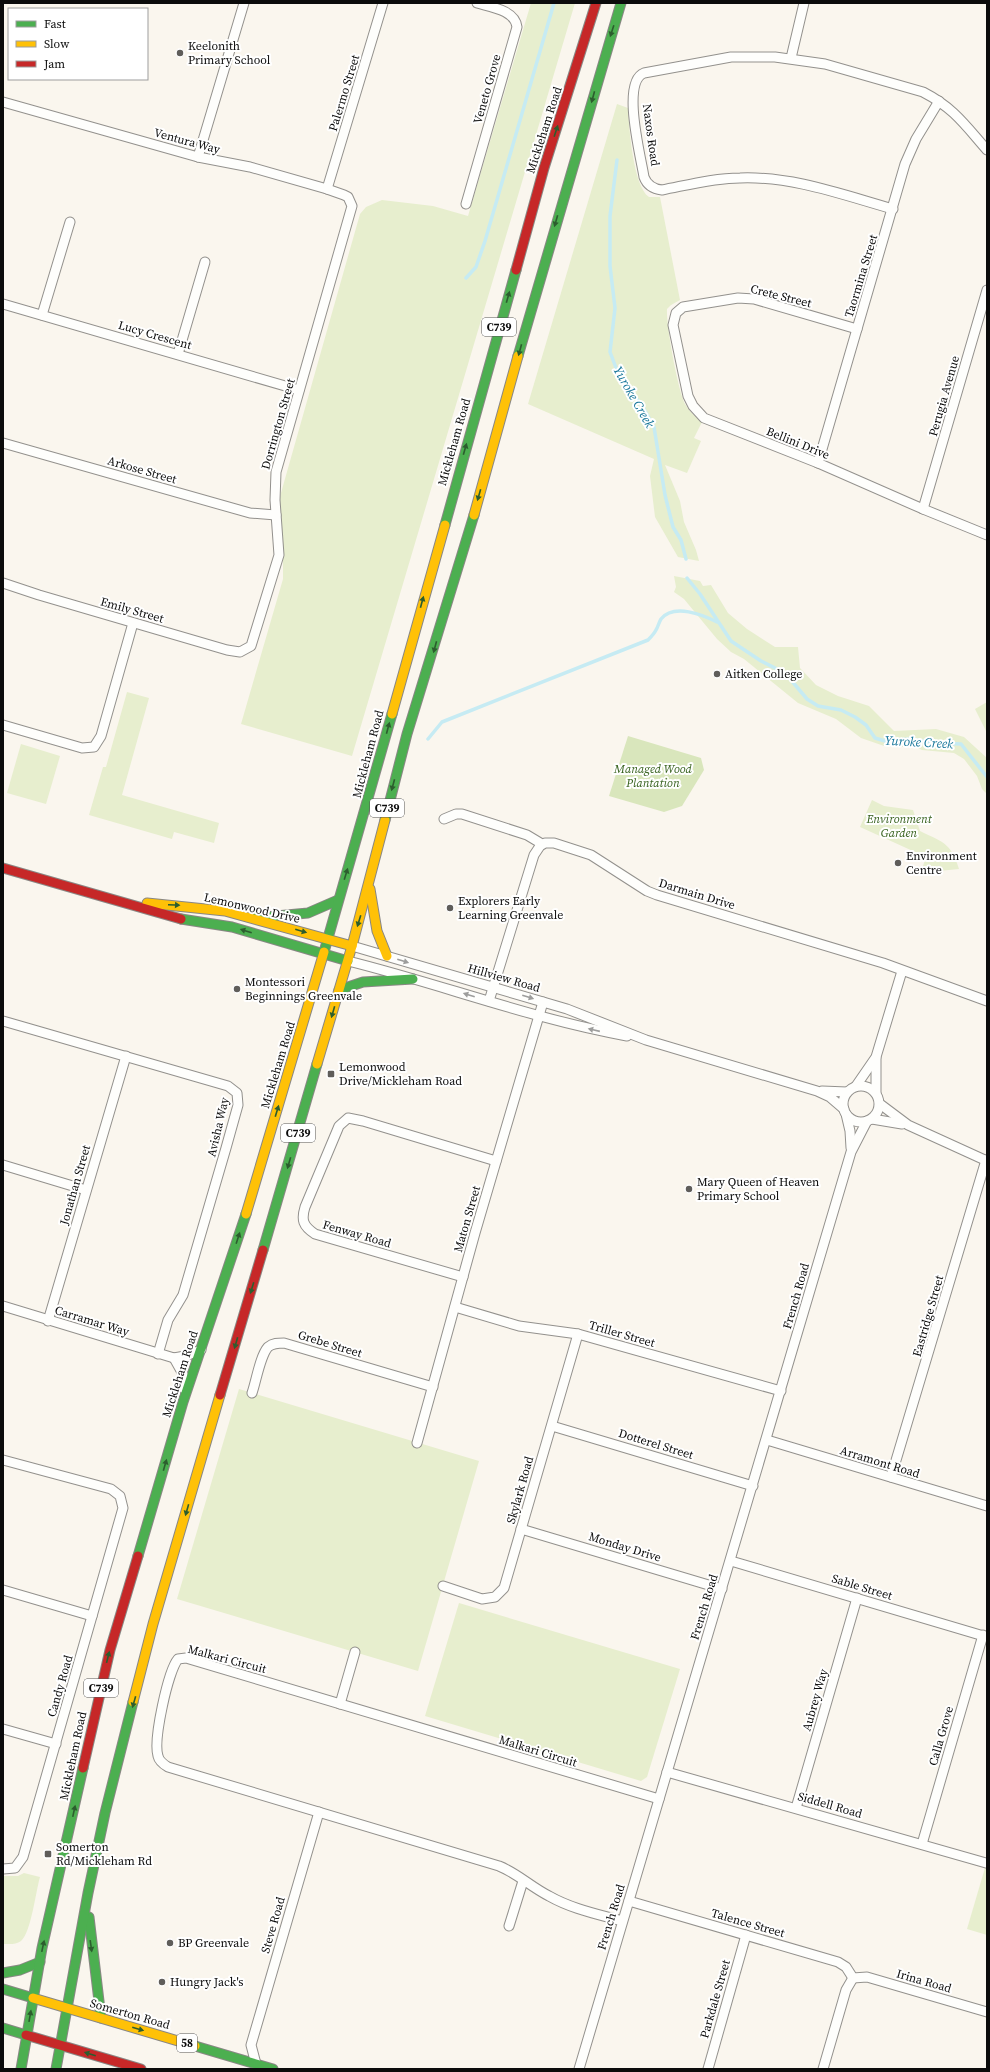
<svg xmlns="http://www.w3.org/2000/svg" width="990" height="2072" font-family="'Source Serif 4',serif">
	<style>
		.green { fill: #e7eece }
		.forest { fill: #d9e6bc }
		.lines { fill: none; stroke-linecap: round; stroke-linejoin: round }
		.stream { stroke: #c6ebf3; stroke-width: 3.5 }
		.street-casing { stroke: #93918d; stroke-width: 11 }
		.fast-casing { stroke: #898784; stroke-width: 11 }
		.slow-casing { stroke: #898784; stroke-width: 11 }
		.jam-casing { stroke: #898784; stroke-width: 11 }
		.street { stroke: #fefefc; stroke-width: 9 }
		.fast { stroke: #4caf50; stroke-width: 9 }
		.slow { stroke: #ffc107; stroke-width: 9 }
		.jam { stroke: #c62828; stroke-width: 9 }
		.oneway { fill: #2c5d2e }
		.oneway2 { fill: #9d9d9c }
		.poi-dot { fill: #5f5d5a; stroke: #fff; stroke-width: 1.5 }
		.labels { text-anchor: middle; dominant-baseline: central; stroke-width: 4; stroke-linejoin: round; paint-order: stroke }
		.shield { fill: #fff; stroke: #545454; stroke-width: 1 }
		.shield-label { font-size: 11px; font-weight: bold; fill: #0b0b0b }
		.poi-label { font-size: 12px; fill: #0b0b0b; stroke: #fff; text-anchor: start }
		.street-label { font-size: 12px; fill: #0b0b0b; stroke: #fff }
		.park-label { font-size: 12px; font-style: italic; fill: #36611d; stroke: #fff }
		.water-label { font-size: 13px; font-style: italic; fill: #17769a; stroke: #fff }
	</style>
	<rect width="100%" height="100%" fill="#faf6ee"/>
	<g class="green">
		<path d="M 531,3 L 575,3 L 352,756 L 241,724 L 283,579 L 283,547 L 279,500 L 360,214 L 366,207 L 382,200 L 433,206 L 468,216 Z"/>
		<path d="M 617,104 L 628,108 C 629,127 633,186 649,197 L 660,197 L 680,300 L 671,305 L 667,309 C 666,326 678,390 685,404 C 689,411 695,417 702,422 L 694,438 L 701,441 L 687,473 L 665,465 L 680,501 L 684,522 L 696,550 L 699,561 L 678,557 L 655,517 L 650,476 L 654,459 L 528,404 Z"/>
		<path d="M 674,576 L 700,581 L 703,586 L 711,585 L 728,613 L 747,629 L 775,647 L 798,647 L 800,668 L 816,685 L 838,696 L 869,706 L 894,731 L 936,729 L 964,737 L 987,758 L 987,794 L 982,789 L 977,776 L 964,759 L 954,753 L 922,750 L 915,747 L 887,747 L 861,738 L 836,719 L 798,703 L 744,659 L 731,652 L 717,639 L 684,599 L 674,592 L 676,587 Z"/>
		<path d="M 127,692 L 149,698 L 122,795 L 219,823 L 214,843 L 174,832 L 172,839 L 89,815 L 103,767 L 106,767 Z"/>
		<path d="M 987,702 L 987,733 L 975,709 Z"/>
		<path d="M 21,744 L 60,756 L 46,804 L 7,793 Z"/>
		<path d="M 872,800 L 884,806 L 913,810 L 920,831 C 942,842 951,842 959,869 L 929,872 L 922,869 L 926,857 L 860,827 Z"/>
		<path d="M 239,1389 L 479,1461 L 418,1671 L 177,1599 Z"/>
		<path d="M 459,1603 L 680,1669 L 647,1777 L 641,1781 L 425,1716 Z"/>
		<path d="M 987,1861 L 987,1935 L 967,1929 Z"/>
		<path d="M 24,1873 L 40,1877 C 36,1890 31,1933 21,1941 C 16,1945 9,1944 3,1944 L 3,1876 L 18,1876 Z"/>
	</g>
	<path class="forest" d="M 628,736 L 701,758 L 704,770 L 682,806 L 664,812 L 609,796 Z"/>
	<g class="lines">
		<g class="stream">
			<path d="M 617,160 L 610,216 L 610,266 L 615,308 L 610,352 L 618,373 L 644,409 L 654,427 L 665,495 L 673,527 L 681,540 L 686,559"/>
			<path d="M 466,278 L 476,267 L 485,241 L 554,3"/>
			<path d="M 687,578 L 700,594 L 731,641 L 761,661 L 785,673 L 807,699 L 818,706 L 841,710 L 855,717 L 866,725 L 875,738 L 885,741 L 910,739 L 935,743 L 961,744 L 987,777"/>
			<path d="M 428,739 L 442,722 L 648,640 C 651,637 654,634 656,630 C 658,627 659,622 661,619 C 674,603 703,615 717,622"/>
		</g>
		<defs>
			<g id="street">
				<path d="M 791,58 L 804,3"/>
				<path d="M 3,102 L 198,157 L 250,167 L 327,189 L 344,195 L 348,197 L 352,206 L 276,472 L 275,500 L 279,555 L 251,646 L 240,652 L 227,650 L 39,595 L 3,583"/>
				<path d="M 198,157 L 244,3"/>
				<path d="M 327,189 L 383,3"/>
				<path d="M 466,204 L 517,27 C 515,10 491,7 477,3"/>
				<path d="M 893,209 C 843,195 793,176 740,178 C 714,178 688,185 662,190 C 653,189 647,185 644,177 C 641,157 621,82 644,73 L 731,57 L 775,57 L 825,64 L 923,92 C 954,108 965,125 987,150"/>
				<path d="M 3,304 L 299,390"/>
				<path d="M 42,315 L 70,222"/>
				<path d="M 857,329 L 754,299 L 738,298 L 683,307 L 676,313 L 673,325 L 688,396 L 693,406 L 704,418 L 818,463 L 923,509 L 987,535"/>
				<path d="M 178,354 L 205,262"/>
				<path d="M 3,443 L 250,513 L 276,515"/>
				<path d="M 818,463 L 905,164 L 916,139 L 939,101"/>
				<path d="M 923,509 L 987,290"/>
				<path d="M 3,725 L 82,748 L 94,747 L 101,736 L 133,623"/>
				<path d="M 444,819 L 456,814 L 462,814 L 527,835 L 542,844"/>
				<path d="M 352,946 L 567,1009 L 646,1040 L 817,1091 L 830,1097 L 844,1109"/>
				<path d="M 348,961 C 441,984 532,1019 627,1036"/>
				<path d="M 489,1001 L 534,855 L 540,846 L 545,843 L 554,843 L 591,855 L 647,891 L 657,895 L 883,963 L 987,1001"/>
				<path d="M 3,1021 L 228,1086 L 237,1093 L 238,1105 L 226,1148 L 183,1295 L 168,1320 L 158,1354"/>
				<path d="M 876,1058 L 876,1093"/>
				<circle cx="861" cy="1104" r="18"/>
				<path d="M 856,1086 L 876,1057 L 902,971"/>
				<path d="M 822,1091 L 847,1092"/>
				<path d="M 880,1104 L 908,1125 L 987,1161"/>
				<path d="M 846,1114 L 850,1131 L 851,1148"/>
				<path d="M 872,1119 L 902,1124"/>
				<path d="M 3,1165 L 86,1190"/>
				<path d="M 463,1277 L 315,1234 C 303,1226 301,1220 305,1207 L 339,1126 L 348,1118 L 363,1121 L 496,1161"/>
				<path d="M 3,1306 L 174,1358 L 185,1356 L 201,1350"/>
				<path d="M 455,1307 L 519,1326 L 578,1334 L 781,1391"/>
				<path d="M 48,1321 L 126,1056"/>
				<path d="M 174,1358 L 183,1374 L 183,1388"/>
				<path d="M 252,1393 C 256,1382 260,1356 268,1347 C 273,1343 278,1343 284,1343 L 433,1387"/>
				<path d="M 552,1426 L 753,1486"/>
				<path d="M 767,1440 L 987,1506"/>
				<path d="M 417,1443 L 475,1233 L 543,1002"/>
				<path d="M 3,1460 L 111,1489 L 120,1496 L 123,1508 L 23,1857 L 15,1868 L 3,1869"/>
				<path d="M 891,1477 L 986,1160"/>
				<path d="M 521,1529 L 722,1589"/>
				<path d="M 731,1561 L 987,1637"/>
				<path d="M 443,1586 L 482,1599 L 495,1597 L 504,1588 L 578,1334"/>
				<path d="M 3,1590 L 92,1616"/>
				<path d="M 340,1704 L 355,1652"/>
				<path d="M 3,1729 L 56,1744"/>
				<path d="M 667,1772 L 986,1863"/>
				<path d="M 796,1808 L 857,1598"/>
				<path d="M 922,1844 L 983,1635"/>
				<path d="M 629,1901 L 838,1962 L 846,1967 L 853,1978"/>
				<path d="M 622,1921 C 597,1914 572,1909 549,1896 C 531,1887 517,1873 499,1866 L 168,1767 C 163,1764 159,1761 158,1756 C 153,1740 168,1671 178,1659 L 186,1658 L 659,1799"/>
				<path d="M 509,1926 L 523,1881"/>
				<path d="M 853,1978 L 867,1977 L 987,2012"/>
				<path d="M 256,2064 L 251,2045 L 319,1812"/>
				<path d="M 579,2069 L 851,1152 L 867,1121"/>
				<path d="M 708,2069 L 746,1935"/>
				<path d="M 823,2069 L 846,1990 L 853,1978"/>
			</g>
			<g id="fast">
				<path d="M 518,356 L 621,3"/>
				<path d="M 445,525 L 516,270"/>
				<path d="M 385,820 L 407,734 L 474,515"/>
				<path d="M 253,918 L 308,913 L 338,900"/>
				<path d="M 181,919 L 232,927 L 348,961"/>
				<path d="M 324,952 L 392,714"/>
				<path d="M 339,990 L 363,982 L 413,979"/>
				<path d="M 263,1250 L 317,1064"/>
				<path d="M 138,1556 L 183,1402 L 246,1214"/>
				<path d="M 89,1917 L 101,2018"/>
				<path d="M 3,1973 L 20,1970 L 40,1962"/>
				<path d="M 3,1989 L 33,1998"/>
				<path d="M 3,2028 L 26,2035"/>
				<path d="M 195,2046 L 273,2069"/>
				<path d="M 21,2069 L 42,1948 L 83,1768"/>
				<path d="M 56,2069 L 88,1893 L 105,1813 L 133,1702"/>
			</g>
			<g id="slow">
				<path d="M 474,515 L 518,356"/>
				<path d="M 392,714 L 445,525"/>
				<path d="M 370,889 L 377,931 L 387,956"/>
				<path d="M 147,903 L 225,911 L 352,946"/>
				<path d="M 317,1064 L 352,946 L 385,820"/>
				<path d="M 246,1214 L 324,952"/>
				<path d="M 133,1702 L 153,1624 L 220,1395"/>
				<path d="M 33,1998 L 195,2046"/>
			</g>
			<g id="jam">
				<path d="M 516,270 L 544,168 L 596,3"/>
				<path d="M 3,868 L 181,919"/>
				<path d="M 220,1395 L 263,1250"/>
				<path d="M 83,1768 L 110,1650 L 138,1556"/>
				<path d="M 26,2035 L 141,2069"/>
			</g>
		</defs>
		<use href="#street" class="street-casing"/>
		<use href="#fast" class="fast-casing"/>
		<use href="#slow" class="slow-casing"/>
		<use href="#jam" class="jam-casing"/>
		<use href="#street" class="street"/>
		<use href="#fast" class="fast"/>
		<use href="#slow" class="slow"/>
		<use href="#jam" class="jam"/>
	</g>
	<defs><path id="oneway-solid" d="M-6-.8H1V-3.2L6.5 0L1 3.2V.8H-6Z"/></defs>
	<g class="oneway">
		<use href="#oneway-solid" transform="translate(612 31) rotate(108)"/>
		<use href="#oneway-solid" transform="translate(593 97) rotate(105)"/>
		<use href="#oneway-solid" transform="translate(556 131) rotate(-72)"/>
		<use href="#oneway-solid" transform="translate(556 221) rotate(106)"/>
		<use href="#oneway-solid" transform="translate(508 297) rotate(-74)"/>
		<use href="#oneway-solid" transform="translate(520 350) rotate(105)"/>
		<use href="#oneway-solid" transform="translate(465 449) rotate(-74)"/>
		<use href="#oneway-solid" transform="translate(479 495) rotate(106)"/>
		<use href="#oneway-solid" transform="translate(422 602) rotate(-75)"/>
		<use href="#oneway-solid" transform="translate(435 647) rotate(105)"/>
		<use href="#oneway-solid" transform="translate(388 728) rotate(-75)"/>
		<use href="#oneway-solid" transform="translate(393 785) rotate(105)"/>
		<use href="#oneway-solid" transform="translate(346 874) rotate(-73)"/>
		<use href="#oneway-solid" transform="translate(174 905) rotate(3)"/>
		<use href="#oneway-solid" transform="translate(359 921) rotate(107)"/>
		<use href="#oneway-solid" transform="translate(246 931) rotate(-163)"/>
		<use href="#oneway-solid" transform="translate(301 931) rotate(16)"/>
		<use href="#oneway-solid" transform="translate(333 1012) rotate(106)"/>
		<use href="#oneway-solid" transform="translate(277 1111) rotate(-73)"/>
		<use href="#oneway-solid" transform="translate(289 1163) rotate(106)"/>
		<use href="#oneway-solid" transform="translate(238 1238) rotate(-72)"/>
		<use href="#oneway-solid" transform="translate(252 1288) rotate(107)"/>
		<use href="#oneway-solid" transform="translate(236 1343) rotate(106)"/>
		<use href="#oneway-solid" transform="translate(165 1465) rotate(-74)"/>
		<use href="#oneway-solid" transform="translate(187 1510) rotate(106)"/>
		<use href="#oneway-solid" transform="translate(108 1657) rotate(-76)"/>
		<use href="#oneway-solid" transform="translate(134 1702) rotate(106)"/>
		<use href="#oneway-solid" transform="translate(74 1811) rotate(-78)"/>
		<use href="#oneway-solid" transform="translate(43 1946) rotate(-78)"/>
		<use href="#oneway-solid" transform="translate(91 1946) rotate(82)"/>
		<use href="#oneway-solid" transform="translate(30 2016) rotate(-80)"/>
		<use href="#oneway-solid" transform="translate(138 2029) rotate(16)"/>
		<use href="#oneway-solid" transform="translate(90 2054) rotate(-163)"/>
	</g>
	<g class="oneway2">
		<use href="#oneway-solid" transform="translate(403 961) rotate(17)"/>
		<use href="#oneway-solid" transform="translate(469 995) rotate(-163)"/>
		<use href="#oneway-solid" transform="translate(528 997) rotate(17)"/>
		<use href="#oneway-solid" transform="translate(594 1030) rotate(-167)"/>
	</g>
	<g class="poi-dot">
		<circle cx="180" cy="53" r="4"/>
		<circle cx="717" cy="674" r="4"/>
		<circle cx="898" cy="863" r="4"/>
		<circle cx="450" cy="908" r="4"/>
		<circle cx="237" cy="989" r="4"/>
		<rect x="327" y="1070" width="8" height="8" rx="2"/>
		<circle cx="689" cy="1189" r="4"/>
		<rect x="44" y="1850" width="8" height="8" rx="2"/>
		<circle cx="170" cy="1943" r="4"/>
		<circle cx="162" cy="1982" r="4"/>
	</g>
	<g class="labels">
		<g class="shield">
			<rect x="482" y="318" width="34" height="18" rx="3"/>
			<rect x="370" y="799" width="34" height="18" rx="3"/>
			<rect x="281" y="1124" width="34" height="18" rx="3"/>
			<rect x="84" y="1679" width="34" height="18" rx="3"/>
			<rect x="177" y="2034" width="20" height="18" rx="3"/>
		</g>
		<g class="shield-label">
			<text x="499" y="327">C739</text>
			<text x="387" y="808">C739</text>
			<text x="298" y="1133">C739</text>
			<text x="101" y="1688">C739</text>
			<text x="187" y="2043">58</text>
		</g>
		<g class="poi-label">
			<text x="188" y="46">Keelonith<tspan x="188" dy="14">Primary School</tspan></text>
			<text x="725" y="674">Aitken College</text>
			<text x="906" y="856">Environment<tspan x="906" dy="14">Centre</tspan></text>
			<text x="458" y="901">Explorers Early<tspan x="458" dy="14">Learning Greenvale</tspan></text>
			<text x="245" y="982">Montessori<tspan x="245" dy="14">Beginnings Greenvale</tspan></text>
			<text x="339" y="1067">Lemonwood<tspan x="339" dy="14">Drive/Mickleham Road</tspan></text>
			<text x="697" y="1182">Mary Queen of Heaven<tspan x="697" dy="14">Primary School</tspan></text>
			<text x="56" y="1847">Somerton<tspan x="56" dy="14">Rd/Mickleham Rd</tspan></text>
			<text x="178" y="1943">BP Greenvale</text>
			<text x="170" y="1982">Hungry Jack's</text>
		</g>
		<g class="street-label">
			<text transform="translate(487 89) rotate(-74)">Veneto Grove</text>
			<text transform="translate(344 93) rotate(-73)">Palermo Street</text>
			<text transform="translate(544 130) rotate(-72)">Mickleham Road</text>
			<text transform="translate(651 135) rotate(82)">Naxos Road</text>
			<text transform="translate(187 141) rotate(15)">Ventura Way</text>
			<text transform="translate(861 276) rotate(-73)">Taormina Street</text>
			<text transform="translate(781 296) rotate(14)">Crete Street</text>
			<text transform="translate(155 335) rotate(16)">Lucy Crescent</text>
			<text transform="translate(944 396) rotate(-74)">Perugia Avenue</text>
			<text transform="translate(278 424) rotate(-74)">Dorrington Street</text>
			<text transform="translate(454 442) rotate(-74)">Mickleham Road</text>
			<text transform="translate(798 443) rotate(22)">Bellini Drive</text>
			<text transform="translate(142 470) rotate(16)">Arkose Street</text>
			<text transform="translate(132 610) rotate(16)">Emily Street</text>
			<text transform="translate(368 754) rotate(-75)">Mickleham Road</text>
			<text transform="translate(697 894) rotate(17)">Darmain Drive</text>
			<text transform="translate(252 908) rotate(13)">Lemonwood Drive</text>
			<text transform="translate(504 978) rotate(16)">Hillview Road</text>
			<text transform="translate(278 1065) rotate(-73)">Mickleham Road</text>
			<text transform="translate(218 1127) rotate(-77)">Avisha Way</text>
			<text transform="translate(75 1185) rotate(-74)">Jonathan Street</text>
			<text transform="translate(467 1219) rotate(-74)">Maton Street</text>
			<text transform="translate(357 1234) rotate(16)">Fenway Road</text>
			<text transform="translate(796 1296) rotate(-74)">French Road</text>
			<text transform="translate(928 1316) rotate(-74)">Eastridge Street</text>
			<text transform="translate(92 1321) rotate(17)">Carramar Way</text>
			<text transform="translate(622 1334) rotate(16)">Triller Street</text>
			<text transform="translate(330 1344) rotate(17)">Grebe Street</text>
			<text transform="translate(180 1374) rotate(-72)">Mickleham Road</text>
			<text transform="translate(656 1444) rotate(17)">Dotterel Street</text>
			<text transform="translate(880 1462) rotate(17)">Arramont Road</text>
			<text transform="translate(520 1490) rotate(-74)">Skylark Road</text>
			<text transform="translate(625 1547) rotate(17)">Monday Drive</text>
			<text transform="translate(862 1587) rotate(17)">Sable Street</text>
			<text transform="translate(704 1607) rotate(-73)">French Road</text>
			<text transform="translate(227 1659) rotate(15)">Malkari Circuit</text>
			<text transform="translate(60 1686) rotate(-74)">Candy Road</text>
			<text transform="translate(815 1700) rotate(-74)">Aubrey Way</text>
			<text transform="translate(941 1736) rotate(-74)">Calla Grove</text>
			<text transform="translate(538 1751) rotate(17)">Malkari Circuit</text>
			<text transform="translate(73 1756) rotate(-78)">Mickleham Road</text>
			<text transform="translate(830 1805) rotate(16)">Siddell Road</text>
			<text transform="translate(611 1917) rotate(-73)">French Road</text>
			<text transform="translate(748 1923) rotate(16)">Talence Street</text>
			<text transform="translate(273 1925) rotate(-74)">Steve Road</text>
			<text transform="translate(924 1981) rotate(16)">Irina Road</text>
			<text transform="translate(715 1999) rotate(-74)">Parkdale Street</text>
			<text transform="translate(130 2014) rotate(16)">Somerton Road</text>
		</g>
		<g class="park-label">
			<text x="653" y="769">Managed Wood<tspan x="653" dy="14">Plantation</tspan></text>
			<text x="899" y="819">Environment<tspan x="899" dy="14">Garden</tspan></text>
		</g>
		<g class="water-label">
			<text transform="translate(634 397) rotate(60)">Yuroke Creek</text>
			<text transform="translate(919 742) rotate(3)">Yuroke Creek</text>
		</g>
	</g>
	<rect width="990" height="2072" fill="none" stroke="#0b0b0b" stroke-width="8"/>
	<rect x="8" y="8" width="140" height="72" fill="#ffffff" stroke="#9d9d9d"/>
	<rect x="16" y="21" width="20" height="6" fill="#4caf50" stroke="#9d9d9d"/>
	<text x="44" y="28" font-size="12" fill="#0b0b0b">Fast</text>
	<rect x="16" y="41" width="20" height="6" fill="#ffc107" stroke="#9d9d9d"/>
	<text x="44" y="48" font-size="12" fill="#0b0b0b">Slow</text>
	<rect x="16" y="61" width="20" height="6" fill="#c62828" stroke="#9d9d9d"/>
	<text x="44" y="68" font-size="12" fill="#0b0b0b">Jam</text>
</svg>
